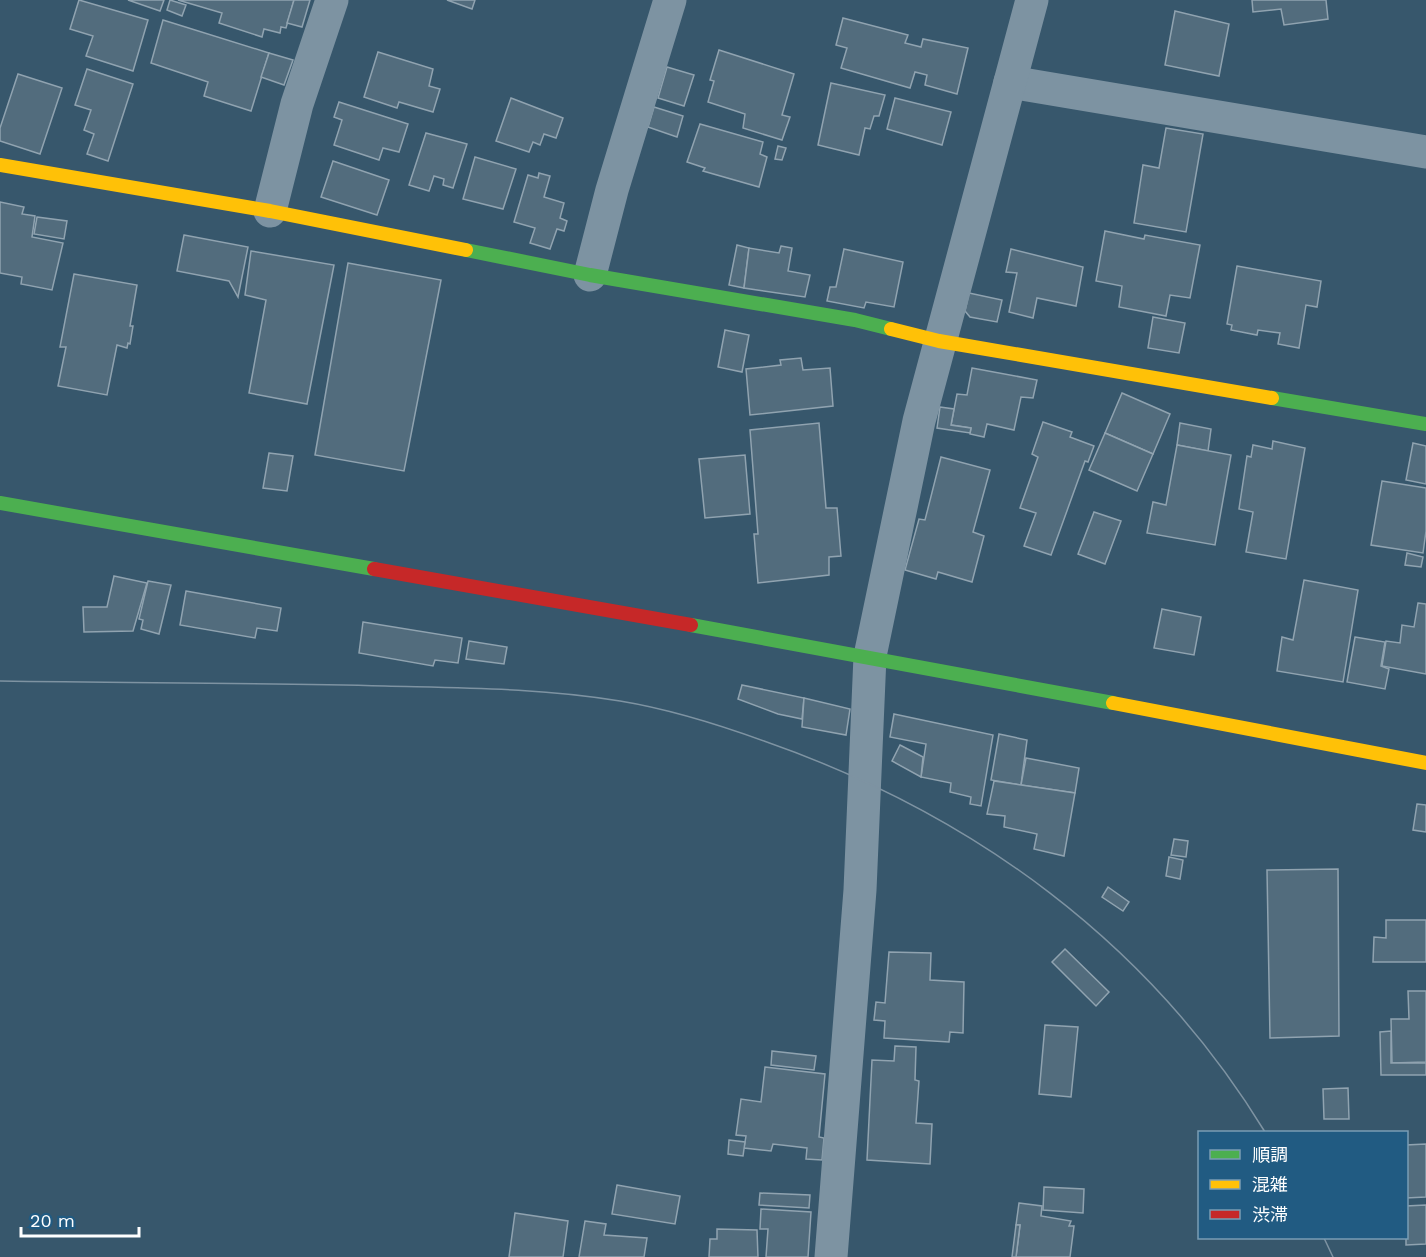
<svg xmlns="http://www.w3.org/2000/svg" width="1426" height="1257" font-family="'Work Sans','Noto Sans JP',sans-serif">
	<style>
		.building { fill: #526c7d; stroke: #90a3b0; stroke-width: 1.5 }
		.lines { fill: none; stroke-linecap: round; stroke-linejoin: round }
		.street { stroke: #7d93a2; stroke-width: 33 }
		.fast { stroke: #4caf50; stroke-width: 14 }
		.slow { stroke: #ffc107; stroke-width: 14 }
		.jam { stroke: #c62828; stroke-width: 14 }
		.tram { stroke: #7e93a2; stroke-width: 1.5 }
	</style>
	<rect width="100%" height="100%" fill="#37576c"/>
	<g class="building">
		<path d="M 79,0 L 148,20 L 133,71 L 86,56 L 93,36 L 70,29 Z"/>
		<path d="M 128,0 L 164,0 L 160,11 Z"/>
		<path d="M 170,0 L 186,5 L 182,16 L 167,10 Z"/>
		<path d="M 178,0 L 294,0 L 286,28 L 281,27 L 280,33 L 264,29 L 262,37 L 219,23 L 222,13 Z"/>
		<path d="M 294,0 L 310,0 L 302,27 L 287,23 Z"/>
		<path d="M 447,0 L 475,0 L 472,9 Z"/>
		<path d="M 1252,0 L 1326,0 L 1328,19 L 1284,25 L 1281,9 L 1253,12 Z"/>
		<path d="M 1175,11 L 1229,24 L 1219,76 L 1165,65 Z"/>
		<path d="M 843,18 L 908,35 L 905,43 L 921,47 L 923,39 L 968,48 L 957,94 L 925,85 L 927,75 L 915,72 L 910,88 L 841,68 L 847,48 L 836,45 Z"/>
		<path d="M 163,20 L 269,53 L 251,111 L 204,96 L 208,82 L 151,63 Z"/>
		<path d="M 719,50 L 794,74 L 782,115 L 790,117 L 782,140 L 743,128 L 745,114 L 708,102 L 714,81 L 710,80 Z"/>
		<path d="M 378,52 L 433,69 L 429,86 L 440,89 L 433,112 L 399,102 L 397,108 L 364,97 Z"/>
		<path d="M 269,53 L 293,60 L 284,85 L 261,77 Z"/>
		<path d="M 667,67 L 694,75 L 684,106 L 658,98 Z"/>
		<path d="M 87,69 L 133,84 L 108,161 L 87,154 L 94,134 L 84,130 L 91,110 L 75,105 Z"/>
		<path d="M 18,74 L 62,88 L 40,154 L 0,141 L 0,128 Z"/>
		<path d="M 831,83 L 885,95 L 879,116 L 874,116 L 870,129 L 865,128 L 859,155 L 818,145 Z"/>
		<path d="M 511,98 L 563,118 L 556,138 L 544,134 L 540,145 L 533,142 L 529,152 L 496,141 Z"/>
		<path d="M 895,98 L 951,112 L 942,145 L 887,129 Z"/>
		<path d="M 339,102 L 408,124 L 399,152 L 383,148 L 379,160 L 334,145 L 342,120 L 334,117 Z"/>
		<path d="M 654,107 L 683,116 L 677,137 L 648,127 Z"/>
		<path d="M 700,124 L 763,142 L 760,154 L 767,157 L 759,187 L 703,171 L 705,168 L 687,162 Z"/>
		<path d="M 1166,128 L 1203,134 L 1186,232 L 1134,223 L 1143,165 L 1159,168 Z"/>
		<path d="M 426,133 L 467,144 L 453,188 L 443,185 L 444,179 L 434,176 L 429,191 L 409,185 Z"/>
		<path d="M 778,146 L 786,148 L 782,160 L 775,159 Z"/>
		<path d="M 475,157 L 516,169 L 503,209 L 463,199 Z"/>
		<path d="M 333,161 L 389,180 L 377,215 L 321,197 Z"/>
		<path d="M 539,173 L 550,176 L 544,197 L 564,203 L 560,218 L 567,221 L 564,231 L 557,229 L 550,249 L 530,243 L 535,228 L 514,222 L 528,175 L 538,178 Z"/>
		<path d="M 0,202 L 24,207 L 22,214 L 35,216 L 32,237 L 63,243 L 52,290 L 21,284 L 22,277 L 0,273 Z"/>
		<path d="M 37,217 L 67,221 L 64,239 L 34,234 Z"/>
		<path d="M 1105,231 L 1144,239 L 1145,235 L 1200,245 L 1190,298 L 1170,295 L 1166,316 L 1119,307 L 1122,286 L 1096,281 Z"/>
		<path d="M 184,235 L 248,247 L 238,297 L 229,281 L 177,271 Z"/>
		<path d="M 737,245 L 749,248 L 744,288 L 729,285 Z"/>
		<path d="M 781,246 L 792,248 L 788,271 L 810,275 L 805,297 L 744,288 L 749,248 L 779,253 Z"/>
		<path d="M 844,249 L 903,262 L 894,307 L 866,302 L 864,308 L 827,301 L 830,287 L 836,287 Z"/>
		<path d="M 1011,249 L 1083,267 L 1076,306 L 1037,298 L 1033,318 L 1009,312 L 1017,273 L 1006,272 Z"/>
		<path d="M 251,251 L 334,265 L 307,404 L 249,393 L 266,300 L 245,295 Z"/>
		<path d="M 348,263 L 441,280 L 404,471 L 315,455 Z"/>
		<path d="M 1237,266 L 1321,281 L 1317,307 L 1306,305 L 1299,348 L 1278,344 L 1280,333 L 1258,330 L 1257,335 L 1231,330 L 1232,325 L 1227,324 Z"/>
		<path d="M 74,274 L 137,285 L 130,326 L 133,326 L 130,344 L 128,343 L 127,348 L 117,345 L 107,395 L 58,386 L 66,347 L 60,347 Z"/>
		<path d="M 969,293 L 1002,300 L 997,322 L 970,317 L 965,311 Z"/>
		<path d="M 1153,317 L 1185,323 L 1179,353 L 1148,348 Z"/>
		<path d="M 725,330 L 749,335 L 742,372 L 718,367 Z"/>
		<path d="M 801,358 L 803,370 L 830,368 L 833,406 L 750,415 L 746,369 L 781,365 L 780,360 Z"/>
		<path d="M 972,368 L 1037,380 L 1033,398 L 1021,397 L 1014,430 L 987,424 L 984,437 L 970,434 L 971,428 L 951,425 L 957,394 L 967,395 Z"/>
		<path d="M 1122,393 L 1170,414 L 1153,454 L 1105,433 Z"/>
		<path d="M 940,407 L 954,409 L 951,425 L 971,428 L 970,433 L 937,428 Z"/>
		<path d="M 1043,422 L 1072,432 L 1070,437 L 1094,446 L 1088,462 L 1085,461 L 1051,555 L 1024,546 L 1036,513 L 1020,508 L 1038,457 L 1032,454 Z"/>
		<path d="M 819,423 L 826,508 L 837,508 L 841,556 L 829,557 L 829,575 L 758,583 L 754,534 L 758,534 L 750,430 Z"/>
		<path d="M 1180,423 L 1211,429 L 1208,451 L 1177,445 Z"/>
		<path d="M 1105,433 L 1153,454 L 1137,491 L 1089,470 Z"/>
		<path d="M 1273,441 L 1305,448 L 1286,559 L 1246,552 L 1253,512 L 1239,509 L 1247,456 L 1251,457 L 1253,445 L 1272,449 Z"/>
		<path d="M 1413,443 L 1426,446 L 1426,484 L 1406,480 Z"/>
		<path d="M 1177,445 L 1231,455 L 1215,545 L 1147,533 L 1153,502 L 1166,505 Z"/>
		<path d="M 269,453 L 293,456 L 287,491 L 263,488 Z"/>
		<path d="M 745,455 L 750,514 L 705,518 L 699,459 Z"/>
		<path d="M 941,457 L 990,470 L 973,532 L 984,536 L 972,582 L 938,572 L 936,579 L 905,570 L 919,519 L 925,520 Z"/>
		<path d="M 1382,481 L 1426,488 L 1426,531 L 1423,553 L 1371,545 Z"/>
		<path d="M 1094,512 L 1121,521 L 1105,564 L 1078,554 Z"/>
		<path d="M 1407,553 L 1423,557 L 1421,567 L 1405,565 Z"/>
		<path d="M 114,576 L 147,583 L 133,631 L 84,632 L 83,607 L 107,607 Z"/>
		<path d="M 1304,580 L 1358,590 L 1343,682 L 1277,671 L 1282,637 L 1293,640 Z"/>
		<path d="M 148,581 L 171,585 L 159,634 L 141,629 L 143,620 L 139,619 Z"/>
		<path d="M 186,591 L 281,608 L 277,631 L 257,628 L 255,638 L 180,625 Z"/>
		<path d="M 1418,603 L 1426,604 L 1426,674 L 1382,666 L 1386,641 L 1400,643 L 1402,625 L 1414,627 Z"/>
		<path d="M 1162,609 L 1201,617 L 1194,655 L 1154,648 Z"/>
		<path d="M 363,622 L 462,638 L 458,663 L 435,660 L 433,666 L 359,653 Z"/>
		<path d="M 1355,637 L 1385,642 L 1381,666 L 1389,669 L 1385,689 L 1347,682 Z"/>
		<path d="M 469,641 L 507,647 L 504,664 L 466,659 Z"/>
		<path d="M 742,685 L 804,698 L 802,719 L 778,714 L 738,699 Z"/>
		<path d="M 804,698 L 850,709 L 846,735 L 802,727 Z"/>
		<path d="M 894,714 L 993,735 L 981,806 L 970,804 L 971,797 L 950,792 L 951,783 L 921,777 L 926,744 L 890,737 Z"/>
		<path d="M 999,734 L 1027,740 L 1021,785 L 991,780 Z"/>
		<path d="M 900,745 L 923,757 L 921,777 L 892,761 Z"/>
		<path d="M 1026,758 L 1079,768 L 1075,793 L 1021,785 Z"/>
		<path d="M 994,781 L 1075,793 L 1064,856 L 1034,849 L 1037,834 L 1004,827 L 1005,816 L 987,814 Z"/>
		<path d="M 1417,804 L 1426,805 L 1426,832 L 1413,830 Z"/>
		<path d="M 1174,839 L 1188,841 L 1186,857 L 1171,855 Z"/>
		<path d="M 1169,857 L 1183,860 L 1180,879 L 1166,876 Z"/>
		<path d="M 1338,869 L 1339,1036 L 1270,1038 L 1267,870 Z"/>
		<path d="M 1108,887 L 1129,902 L 1123,911 L 1102,897 Z"/>
		<path d="M 1386,920 L 1426,920 L 1426,962 L 1373,962 L 1374,937 L 1386,938 Z"/>
		<path d="M 1065,949 L 1109,992 L 1096,1006 L 1052,962 Z"/>
		<path d="M 889,952 L 931,953 L 930,980 L 964,982 L 963,1033 L 950,1032 L 949,1042 L 884,1038 L 885,1021 L 874,1020 L 876,1002 L 885,1003 Z"/>
		<path d="M 1408,991 L 1426,991 L 1426,1062 L 1392,1063 L 1391,1019 L 1409,1019 Z"/>
		<path d="M 1045,1025 L 1078,1027 L 1071,1097 L 1039,1094 Z"/>
		<path d="M 1391,1031 L 1391,1063 L 1426,1063 L 1426,1075 L 1381,1075 L 1380,1032 Z"/>
		<path d="M 895,1046 L 916,1047 L 915,1080 L 919,1081 L 916,1123 L 932,1124 L 930,1164 L 867,1160 L 872,1060 L 894,1061 Z"/>
		<path d="M 772,1051 L 816,1056 L 814,1070 L 771,1065 Z"/>
		<path d="M 765,1067 L 825,1074 L 819,1137 L 824,1138 L 822,1160 L 806,1159 L 807,1148 L 773,1144 L 771,1151 L 744,1148 L 746,1136 L 736,1135 L 741,1099 L 761,1102 Z"/>
		<path d="M 1348,1088 L 1349,1119 L 1324,1119 L 1323,1089 Z"/>
		<path d="M 729,1140 L 745,1142 L 743,1156 L 728,1154 Z"/>
		<path d="M 1426,1144 L 1426,1197 L 1406,1198 L 1406,1145 Z"/>
		<path d="M 617,1185 L 680,1196 L 675,1224 L 612,1214 Z"/>
		<path d="M 1044,1187 L 1084,1189 L 1083,1213 L 1043,1210 Z"/>
		<path d="M 760,1193 L 810,1195 L 809,1208 L 759,1205 Z"/>
		<path d="M 1019,1203 L 1042,1206 L 1041,1216 L 1071,1221 L 1069,1226 L 1074,1226 L 1070,1257 L 1016,1257 L 1020,1225 L 1016,1225 Z"/>
		<path d="M 1426,1205 L 1426,1244 L 1406,1245 L 1406,1206 Z"/>
		<path d="M 761,1209 L 811,1212 L 808,1257 L 766,1257 L 768,1229 L 760,1229 Z"/>
		<path d="M 515,1213 L 568,1221 L 563,1257 L 509,1257 Z"/>
		<path d="M 585,1221 L 606,1224 L 604,1235 L 647,1238 L 644,1257 L 579,1257 Z"/>
		<path d="M 1016,1225 L 1020,1225 L 1016,1257 L 1012,1257 Z"/>
		<path d="M 717,1229 L 757,1230 L 758,1257 L 709,1257 L 710,1239 L 717,1239 Z"/>
	</g>
	<g class="lines">
		<g class="street">
			<path d="M 1010,82 L 1426,152"/>
			<path d="M 270,211 L 297,104 L 332,0"/>
			<path d="M 590,275 L 612,190 L 670,0"/>
			<path d="M 831,1257 L 860,890 L 870,656 L 919,421 L 1032,0"/>
		</g>
		<g class="fast">
			<path d="M 466,250 L 590,275 L 855,320 L 891,329"/>
			<path d="M 1272,398 L 1426,424"/>
			<path d="M 0,503 L 374,569"/>
			<path d="M 691,625 L 1113,703"/>
		</g>
		<g class="slow">
			<path d="M 0,165 L 270,211 L 466,250"/>
			<path d="M 891,329 L 939,341 L 1272,398"/>
			<path d="M 1113,703 L 1426,763"/>
		</g>
		<path class="jam" d="M 374,569 L 691,625"/>
		<g class="tram">
			<path d="M 0,681 C 128,683 257,683 385,686 C 464,688 542,688 620,701 C 669,709 717,724 764,741 C 973,814 1149,942 1265,1132"/>
			<path d="M 1324,1238 L 1333,1257"/>
		</g>
	</g>
	<rect x="1198" y="1131" width="210" height="108" fill="#215b82" stroke="#7a9db4" stroke-width="1.5"/>
	<rect x="1210" y="1150" width="30" height="9" fill="#4caf50" stroke="#7a9db4" stroke-width="1.5"/>
	<text x="1252" y="1161" font-size="18" fill="#ffffff">順調</text>
	<rect x="1210" y="1180" width="30" height="9" fill="#ffc107" stroke="#7a9db4" stroke-width="1.5"/>
	<text x="1252" y="1191" font-size="18" fill="#ffffff">混雑</text>
	<rect x="1210" y="1210" width="30" height="9" fill="#c62828" stroke="#7a9db4" stroke-width="1.5"/>
	<text x="1252" y="1221" font-size="18" fill="#ffffff">渋滞</text>
	<path d="M21 1227v9h118v-9" fill="none" stroke="#ffffff" stroke-width="3"/>
	<text x="30" y="1227" font-size="18" fill="#ffffff" stroke="#215b82" stroke-width="4.5" paint-order="stroke">20 m</text>
</svg>
